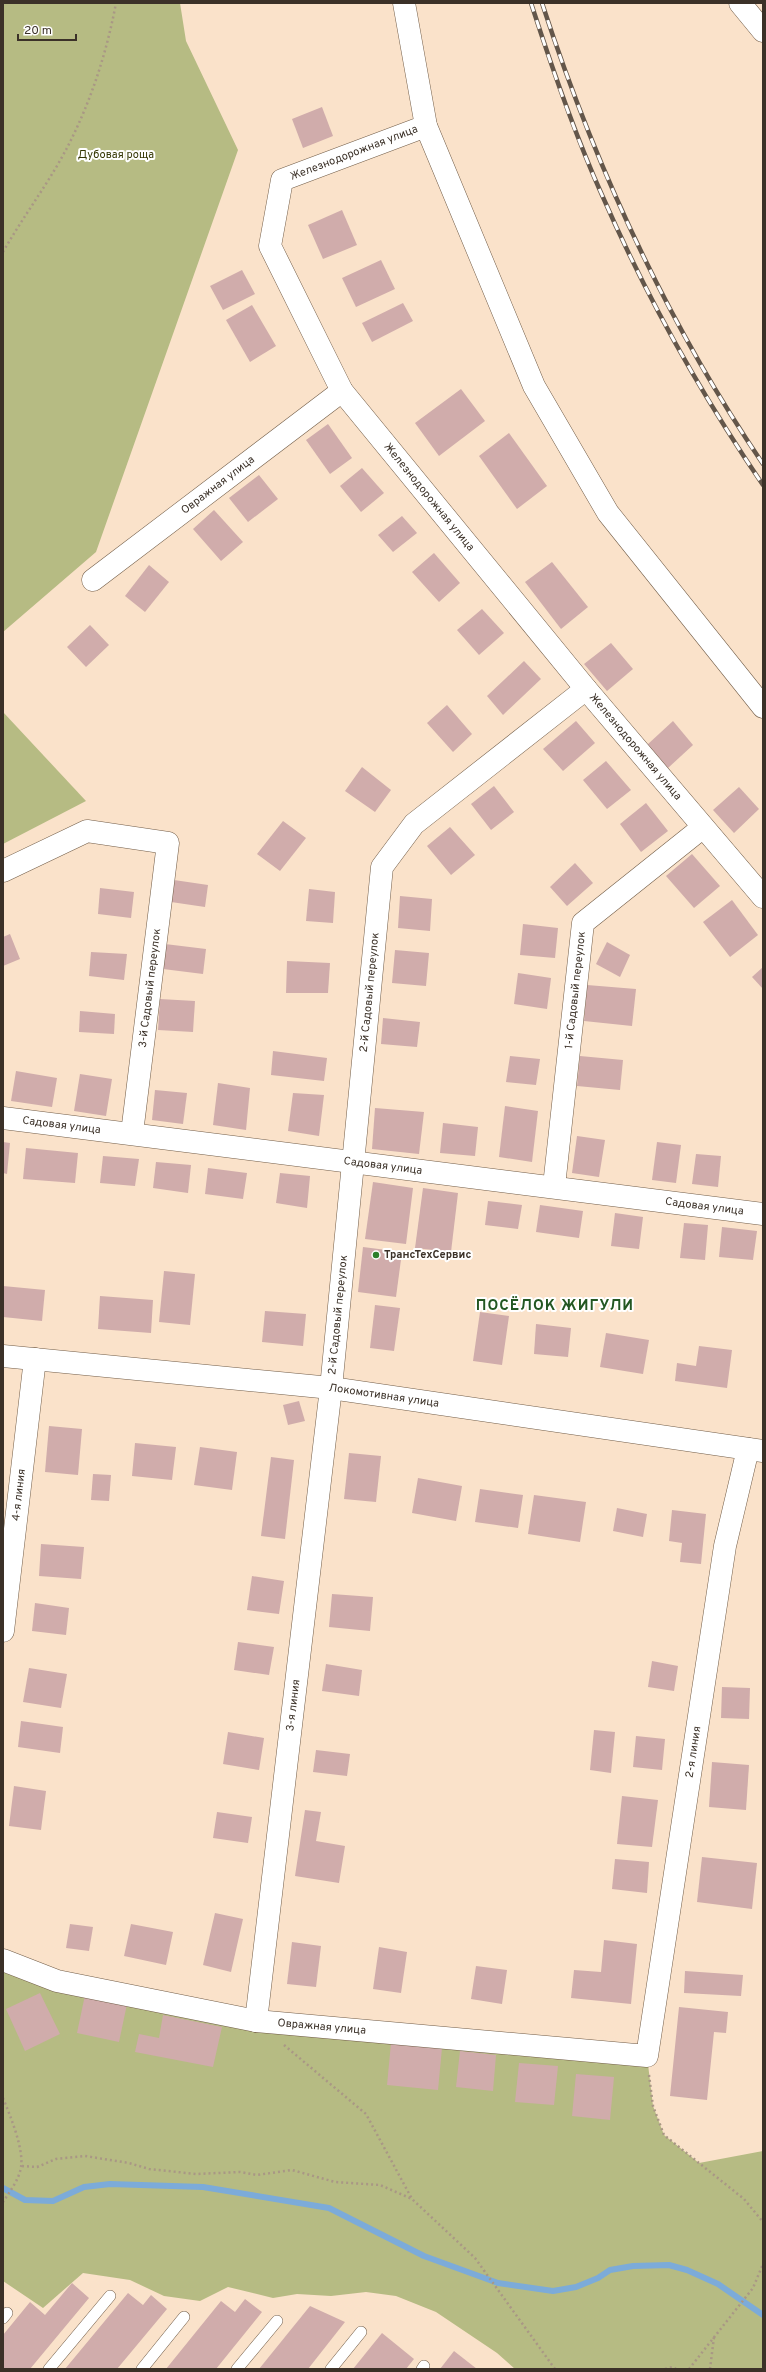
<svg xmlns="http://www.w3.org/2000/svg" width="766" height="2372" font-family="Overpass,sans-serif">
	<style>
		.green { fill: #b6bb83 }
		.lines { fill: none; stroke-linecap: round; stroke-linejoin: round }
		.stream { stroke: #7cabd9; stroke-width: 6 }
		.building { fill: #d0acab }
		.lane-casing { stroke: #725d48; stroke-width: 12 }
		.street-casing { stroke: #725d48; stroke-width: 23 }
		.secondary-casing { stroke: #725d48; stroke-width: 23 }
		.path { stroke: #a99785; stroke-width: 2.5; stroke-dasharray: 2 3; stroke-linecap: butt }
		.lane { stroke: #fff; stroke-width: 11 }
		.street { stroke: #fff; stroke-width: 22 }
		.secondary { stroke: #fff; stroke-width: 22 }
		.rail-casing { stroke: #63564a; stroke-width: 4.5 }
		.rail { stroke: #fff; stroke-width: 3; stroke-dasharray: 9; stroke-linecap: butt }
		.poi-dot { fill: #2c7f2b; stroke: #fff; stroke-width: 1.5 }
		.labels { text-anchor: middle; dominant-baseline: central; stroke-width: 4; stroke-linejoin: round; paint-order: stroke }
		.street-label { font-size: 11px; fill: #3b3128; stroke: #fff }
		.park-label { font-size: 11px; fill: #333602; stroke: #fff }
		.poi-label { font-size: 11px; font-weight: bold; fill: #3b3128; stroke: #fff; text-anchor: start }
		.district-label { font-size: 15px; font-weight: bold; letter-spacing: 1px; fill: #235722; stroke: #fff }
	</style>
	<rect width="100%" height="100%" fill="#fae2ca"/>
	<g class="green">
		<path d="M 3,3 L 180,3 L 186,41 L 238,150 L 96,552 L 3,632 Z"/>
		<path d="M 3,712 L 86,801 L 3,844 Z"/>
		<path d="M 3,1960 L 256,2021 L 647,2056 L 653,2106 L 664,2135 L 699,2163 L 763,2151 L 763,2369 L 515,2369 L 497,2353 L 436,2312 L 396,2296 L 366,2292 L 331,2296 L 297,2294 L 273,2298 L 228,2287 L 200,2301 L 164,2296 L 130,2280 L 83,2273 L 43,2308 L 3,2281 Z"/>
	</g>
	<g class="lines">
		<path class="stream" d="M 3,2188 L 25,2200 L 53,2201 L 84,2187 L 110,2184 L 203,2187 L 329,2208 L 424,2256 L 498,2283 L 553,2291 L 576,2287 L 598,2278 L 610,2270 L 633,2266 L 669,2265 L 687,2270 L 718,2284 L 763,2315"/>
	</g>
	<g class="building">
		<path d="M 322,107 L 333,136 L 303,148 L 292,119 Z"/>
		<path d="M 342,210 L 357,245 L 323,259 L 308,225 Z"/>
		<path d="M 381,260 L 395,289 L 356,307 L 342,278 Z"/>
		<path d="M 242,270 L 255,294 L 223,310 L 210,286 Z"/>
		<path d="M 403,303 L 413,321 L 372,342 L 362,323 Z"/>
		<path d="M 252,305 L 276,346 L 250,362 L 226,320 Z"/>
		<path d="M 461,389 L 485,421 L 439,456 L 415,423 Z"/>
		<path d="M 328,424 L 352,458 L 330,474 L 306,440 Z"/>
		<path d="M 509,433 L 547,486 L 517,509 L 479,456 Z"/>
		<path d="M 362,468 L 384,493 L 361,512 L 340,486 Z"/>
		<path d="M 259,475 L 278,499 L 248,522 L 229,498 Z"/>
		<path d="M 214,510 L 243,542 L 221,561 L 193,529 Z"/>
		<path d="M 402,516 L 417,533 L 393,552 L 378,535 Z"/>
		<path d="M 434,553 L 460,583 L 439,602 L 412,572 Z"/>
		<path d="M 552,562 L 588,607 L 561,629 L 525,582 Z"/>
		<path d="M 149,565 L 169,582 L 145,612 L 125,596 Z"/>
		<path d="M 482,609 L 504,633 L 479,655 L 457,630 Z"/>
		<path d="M 90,625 L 109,645 L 86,667 L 67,647 Z"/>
		<path d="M 611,643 L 633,669 L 607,691 L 584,664 Z"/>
		<path d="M 524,661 L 541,679 L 503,715 L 487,696 Z"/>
		<path d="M 447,705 L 472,734 L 453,752 L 427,723 Z"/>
		<path d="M 576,721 L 595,743 L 563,771 L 543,749 Z"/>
		<path d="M 673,721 L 693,745 L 668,768 L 647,745 Z"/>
		<path d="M 606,761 L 631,790 L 607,809 L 583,780 Z"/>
		<path d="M 362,767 L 391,790 L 375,812 L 345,791 Z"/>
		<path d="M 494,786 L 514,812 L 491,830 L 471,804 Z"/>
		<path d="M 739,787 L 759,809 L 734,833 L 713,810 Z"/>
		<path d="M 646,803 L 668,831 L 641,852 L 620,824 Z"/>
		<path d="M 283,821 L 306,838 L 280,871 L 257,854 Z"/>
		<path d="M 450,827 L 475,855 L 451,875 L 427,846 Z"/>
		<path d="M 692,854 L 720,886 L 694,908 L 666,876 Z"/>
		<path d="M 575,863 L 593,883 L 567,906 L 550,887 Z"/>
		<path d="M 174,880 L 208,885 L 205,907 L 171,902 Z"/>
		<path d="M 100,888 L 134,892 L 131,918 L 98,914 Z"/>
		<path d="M 309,889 L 335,892 L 333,923 L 306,921 Z"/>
		<path d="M 400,896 L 432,899 L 430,931 L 398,928 Z"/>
		<path d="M 732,900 L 758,935 L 730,957 L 703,922 Z"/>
		<path d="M 523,924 L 558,928 L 555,958 L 520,955 Z"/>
		<path d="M 10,934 L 20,959 L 3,966 L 3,937 Z"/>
		<path d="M 607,942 L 630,955 L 620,977 L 596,964 Z"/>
		<path d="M 165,944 L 206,949 L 203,974 L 163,969 Z"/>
		<path d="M 395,950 L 429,953 L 426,986 L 392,983 Z"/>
		<path d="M 91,952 L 127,954 L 124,980 L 89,976 Z"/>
		<path d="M 287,961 L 330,963 L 328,993 L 286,993 Z"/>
		<path d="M 763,967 L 763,989 L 752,977 Z"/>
		<path d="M 518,973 L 551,978 L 547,1009 L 514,1004 Z"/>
		<path d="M 587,985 L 636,989 L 632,1026 L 584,1021 Z"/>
		<path d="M 160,999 L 195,1001 L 193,1032 L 158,1030 Z"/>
		<path d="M 80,1011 L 115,1014 L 114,1034 L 79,1032 Z"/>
		<path d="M 383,1018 L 420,1022 L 417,1047 L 381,1044 Z"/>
		<path d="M 273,1051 L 327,1058 L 324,1081 L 271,1075 Z"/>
		<path d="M 510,1056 L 540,1059 L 536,1085 L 506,1082 Z"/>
		<path d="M 580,1056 L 623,1060 L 620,1090 L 577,1086 Z"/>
		<path d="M 16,1071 L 57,1078 L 52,1107 L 11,1101 Z"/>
		<path d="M 80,1074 L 112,1079 L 106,1116 L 74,1111 Z"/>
		<path d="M 218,1083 L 250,1088 L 246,1130 L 213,1125 Z"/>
		<path d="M 155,1090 L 187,1093 L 183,1124 L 152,1120 Z"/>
		<path d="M 293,1093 L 324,1095 L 319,1136 L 288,1131 Z"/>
		<path d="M 505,1106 L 538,1111 L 532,1162 L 499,1157 Z"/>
		<path d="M 375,1108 L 424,1112 L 419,1154 L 372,1149 Z"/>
		<path d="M 443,1123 L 478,1127 L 475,1156 L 440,1153 Z"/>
		<path d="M 577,1136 L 605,1140 L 599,1177 L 572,1173 Z"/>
		<path d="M 3,1142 L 10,1143 L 7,1174 L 3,1173 Z"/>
		<path d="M 657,1142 L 681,1145 L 676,1183 L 652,1180 Z"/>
		<path d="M 26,1148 L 78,1153 L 75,1183 L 23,1179 Z"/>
		<path d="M 696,1154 L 721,1156 L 718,1187 L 692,1184 Z"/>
		<path d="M 103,1156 L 139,1159 L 135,1186 L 100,1183 Z"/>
		<path d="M 156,1162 L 191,1165 L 188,1193 L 153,1188 Z"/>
		<path d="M 208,1168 L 247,1173 L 243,1199 L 205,1194 Z"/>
		<path d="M 280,1173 L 310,1176 L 307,1208 L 276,1203 Z"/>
		<path d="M 373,1182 L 413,1188 L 406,1244 L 365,1239 Z"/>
		<path d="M 423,1188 L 458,1193 L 451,1252 L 415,1248 Z"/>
		<path d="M 488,1201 L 522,1205 L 518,1229 L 485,1225 Z"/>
		<path d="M 540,1205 L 583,1211 L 579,1238 L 536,1232 Z"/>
		<path d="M 615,1213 L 643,1217 L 639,1249 L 611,1246 Z"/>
		<path d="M 684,1223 L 708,1225 L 705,1260 L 680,1258 Z"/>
		<path d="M 722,1227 L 757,1231 L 753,1260 L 719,1257 Z"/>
		<path d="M 363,1247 L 402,1252 L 396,1297 L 358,1292 Z"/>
		<path d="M 164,1271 L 195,1274 L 190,1325 L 159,1322 Z"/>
		<path d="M 3,1286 L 45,1290 L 42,1321 L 3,1317 Z"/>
		<path d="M 100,1296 L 153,1300 L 151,1333 L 98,1329 Z"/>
		<path d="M 375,1305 L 400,1308 L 394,1351 L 370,1348 Z"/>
		<path d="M 265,1311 L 306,1314 L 303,1346 L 262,1342 Z"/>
		<path d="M 480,1312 L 509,1316 L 502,1365 L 473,1361 Z"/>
		<path d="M 536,1324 L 571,1328 L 568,1357 L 534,1354 Z"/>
		<path d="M 606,1333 L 649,1340 L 643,1374 L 600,1367 Z"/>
		<path d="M 699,1346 L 732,1350 L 727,1388 L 675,1381 L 677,1363 L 696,1366 Z"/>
		<path d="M 299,1401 L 305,1421 L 288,1425 L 283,1405 Z"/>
		<path d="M 49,1426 L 82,1429 L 78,1475 L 45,1472 Z"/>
		<path d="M 135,1443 L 176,1447 L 172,1480 L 132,1476 Z"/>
		<path d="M 200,1447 L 237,1452 L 232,1490 L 194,1485 Z"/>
		<path d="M 349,1453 L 381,1456 L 376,1502 L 344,1499 Z"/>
		<path d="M 271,1457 L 294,1460 L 285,1539 L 261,1536 Z"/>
		<path d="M 93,1474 L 111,1475 L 109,1501 L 91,1500 Z"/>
		<path d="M 418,1478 L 462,1486 L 456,1521 L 412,1513 Z"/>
		<path d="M 480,1489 L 523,1495 L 518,1528 L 475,1522 Z"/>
		<path d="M 534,1495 L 586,1502 L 580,1542 L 528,1534 Z"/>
		<path d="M 617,1508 L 647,1514 L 643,1537 L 613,1531 Z"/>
		<path d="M 672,1510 L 706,1514 L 701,1564 L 680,1562 L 682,1543 L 669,1541 Z"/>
		<path d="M 41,1544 L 84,1547 L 81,1579 L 39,1576 Z"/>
		<path d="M 252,1576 L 284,1581 L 279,1614 L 247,1610 Z"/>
		<path d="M 332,1594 L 373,1597 L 370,1631 L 329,1627 Z"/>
		<path d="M 35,1603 L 69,1608 L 66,1635 L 32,1631 Z"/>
		<path d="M 238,1642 L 274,1647 L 269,1675 L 234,1670 Z"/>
		<path d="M 652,1661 L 678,1666 L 674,1691 L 648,1687 Z"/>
		<path d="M 326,1664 L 362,1670 L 359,1696 L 322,1691 Z"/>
		<path d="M 29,1668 L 67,1674 L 61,1708 L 23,1702 Z"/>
		<path d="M 722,1687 L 750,1688 L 749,1719 L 721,1718 Z"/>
		<path d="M 21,1721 L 63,1727 L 60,1753 L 18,1747 Z"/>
		<path d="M 594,1730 L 615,1732 L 611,1773 L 590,1770 Z"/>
		<path d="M 228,1732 L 264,1738 L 259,1770 L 223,1764 Z"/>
		<path d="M 636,1736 L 665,1739 L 662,1770 L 633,1767 Z"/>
		<path d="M 316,1750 L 350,1754 L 347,1776 L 313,1772 Z"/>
		<path d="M 712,1762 L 749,1765 L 746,1810 L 709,1807 Z"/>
		<path d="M 14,1786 L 46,1791 L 41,1830 L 9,1826 Z"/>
		<path d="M 622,1796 L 658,1800 L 652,1847 L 617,1844 Z"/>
		<path d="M 305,1810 L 321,1812 L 316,1841 L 345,1846 L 339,1883 L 295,1876 Z"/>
		<path d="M 217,1812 L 252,1817 L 248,1843 L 213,1838 Z"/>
		<path d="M 702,1857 L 757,1863 L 752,1909 L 697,1902 Z"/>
		<path d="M 615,1859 L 649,1862 L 647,1893 L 612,1889 Z"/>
		<path d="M 215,1913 L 243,1919 L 231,1972 L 203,1965 Z"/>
		<path d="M 70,1924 L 93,1927 L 89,1951 L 66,1948 Z"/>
		<path d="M 131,1924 L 173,1932 L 166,1965 L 124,1956 Z"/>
		<path d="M 604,1940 L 637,1944 L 631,2004 L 571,1998 L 574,1970 L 601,1972 Z"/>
		<path d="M 292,1942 L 321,1946 L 316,1987 L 287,1984 Z"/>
		<path d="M 379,1947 L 407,1952 L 401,1993 L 373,1989 Z"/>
		<path d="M 476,1966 L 507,1970 L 502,2004 L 471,1999 Z"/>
		<path d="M 685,1971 L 743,1975 L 741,1996 L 684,1993 Z"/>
		<path d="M 40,1993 L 60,2034 L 25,2051 L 6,2009 Z"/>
		<path d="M 85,1995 L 127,2004 L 119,2042 L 77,2033 Z"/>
		<path d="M 679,2007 L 728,2012 L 726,2033 L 714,2032 L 707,2100 L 670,2096 Z"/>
		<path d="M 163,2015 L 222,2027 L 213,2067 L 135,2052 L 139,2034 L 159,2038 Z"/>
		<path d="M 391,2043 L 442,2048 L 438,2090 L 387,2085 Z"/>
		<path d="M 460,2051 L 496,2055 L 493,2091 L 456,2087 Z"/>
		<path d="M 519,2063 L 558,2066 L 554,2105 L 515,2102 Z"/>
		<path d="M 576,2074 L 614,2077 L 610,2120 L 572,2116 Z"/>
		<path d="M 72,2283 L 89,2298 L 30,2369 L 3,2369 L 3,2335 L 30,2302 L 45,2315 Z"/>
		<path d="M 128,2293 L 143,2305 L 151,2295 L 167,2309 L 117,2369 L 65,2369 Z"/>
		<path d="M 245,2299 L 262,2312 L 216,2369 L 166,2369 L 221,2301 L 235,2312 Z"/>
		<path d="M 310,2306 L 345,2322 L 308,2369 L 259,2369 Z"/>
		<path d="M 382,2333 L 414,2359 L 406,2369 L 353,2369 Z"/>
		<path d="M 454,2351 L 477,2369 L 440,2369 Z"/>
	</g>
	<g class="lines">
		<defs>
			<g id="lane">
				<path d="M 3,2318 L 7,2313"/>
				<path d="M 49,2369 L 110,2296"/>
				<path d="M 142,2369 L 184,2317"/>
				<path d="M 237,2369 L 277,2321"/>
				<path d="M 331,2369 L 361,2332"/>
				<path d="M 422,2369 L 424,2366"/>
			</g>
			<g id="street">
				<path d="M 740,3 L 763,31"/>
				<path id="s1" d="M 426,126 L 282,180 L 270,246 L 342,391 L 586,689 L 763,897"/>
				<path id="s2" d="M 93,580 L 342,391"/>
				<path d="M 3,871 L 87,831 L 168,843 L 132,1133"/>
				<path id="s3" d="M 3,1118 L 763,1214"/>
				<path id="s4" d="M 554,1186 L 583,923 L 702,828"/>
				<path id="s5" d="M 3,1356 L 331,1388 L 763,1451"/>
				<path id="s6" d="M 3,1631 L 35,1359"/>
				<path id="s7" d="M 3,1960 L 57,1981 L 256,2021 L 647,2056 L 725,1546 L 748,1449"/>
				<path id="s8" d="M 256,2021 L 331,1388 L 382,867 L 414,824 L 586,689"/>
			</g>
			<path id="secondary" d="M 404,3 L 426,126 L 534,386 L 608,513 L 763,707"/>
		</defs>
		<use href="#lane" class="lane-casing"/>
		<use href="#street" class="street-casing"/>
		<use href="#secondary" class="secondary-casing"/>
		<g class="path">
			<path d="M 3,252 C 24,215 51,180 70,142 C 92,98 107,51 116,3"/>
			<path d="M 284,2045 L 366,2114 L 412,2199 L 475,2258 L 555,2369"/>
			<path d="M 649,2075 L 653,2106 L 664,2135 L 744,2199 L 763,2222"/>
			<path d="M 3,2098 C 10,2115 24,2149 21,2167 C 19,2180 10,2191 3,2202"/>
			<path d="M 22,2166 L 37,2167 L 56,2159 L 85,2156 L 129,2163 L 149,2169 L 196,2174 L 240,2172 L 257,2175 L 292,2170 L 335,2182 L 380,2185 L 412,2199"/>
			<path d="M 665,2369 L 673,2367 L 676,2369"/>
			<path d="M 689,2369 L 753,2288 L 763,2264"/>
			<path d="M 710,2369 L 714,2337"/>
		</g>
		<use href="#lane" class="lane"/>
		<use href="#street" class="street"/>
		<use href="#secondary" class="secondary"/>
		<defs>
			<g id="rail">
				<path d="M 531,3 C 552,68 574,133 602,195 C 646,296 701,394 763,485"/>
				<path d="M 542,3 C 595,166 666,321 763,464"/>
			</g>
		</defs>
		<use href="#rail" class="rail-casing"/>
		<use href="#rail" class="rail"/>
	</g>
	<circle class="poi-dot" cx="376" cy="1255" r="4"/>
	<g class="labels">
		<g class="street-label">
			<text transform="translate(354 153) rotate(-21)">Железнодорожная улица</text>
			<text stroke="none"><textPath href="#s2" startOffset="157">Овражная улица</textPath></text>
			<text stroke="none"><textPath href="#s1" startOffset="520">Железнодорожная улица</textPath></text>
			<text stroke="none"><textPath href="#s1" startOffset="844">Железнодорожная улица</textPath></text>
			<text transform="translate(150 988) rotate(-83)">3-й Садовый переулок</text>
			<text stroke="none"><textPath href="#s4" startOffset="197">1-й Садовый переулок</textPath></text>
			<text stroke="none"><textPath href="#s8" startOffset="1035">2-й Садовый переулок</textPath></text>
			<text stroke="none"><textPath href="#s3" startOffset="59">Садовая улица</textPath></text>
			<text stroke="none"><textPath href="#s3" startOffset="383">Садовая улица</textPath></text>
			<text stroke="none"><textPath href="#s3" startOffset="707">Садовая улица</textPath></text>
			<text stroke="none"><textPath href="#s8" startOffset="711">2-й Садовый переулок</textPath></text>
			<text stroke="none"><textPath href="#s5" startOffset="383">Локомотивная улица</textPath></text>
			<text stroke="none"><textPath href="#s6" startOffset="137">4-я линия</textPath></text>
			<text stroke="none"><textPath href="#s8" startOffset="318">3-я линия</textPath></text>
			<text stroke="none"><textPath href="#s7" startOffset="961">2-я линия</textPath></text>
			<text stroke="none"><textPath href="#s7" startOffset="327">Овражная улица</textPath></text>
		</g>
		<g class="park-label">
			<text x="116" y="155">Дубовая роща</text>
		</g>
		<g class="poi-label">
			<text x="384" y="1255">ТрансТехСервис</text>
		</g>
		<g class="district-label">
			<text x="555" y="1306">ПОСЁЛОК ЖИГУЛИ</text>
		</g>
	</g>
	<rect width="766" height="2372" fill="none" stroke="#3b3128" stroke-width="8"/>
	<path d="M18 34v6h58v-6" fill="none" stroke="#3b3128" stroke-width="2"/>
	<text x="24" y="34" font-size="12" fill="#3b3128" stroke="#ffffff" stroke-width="3" paint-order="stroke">20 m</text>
</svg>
